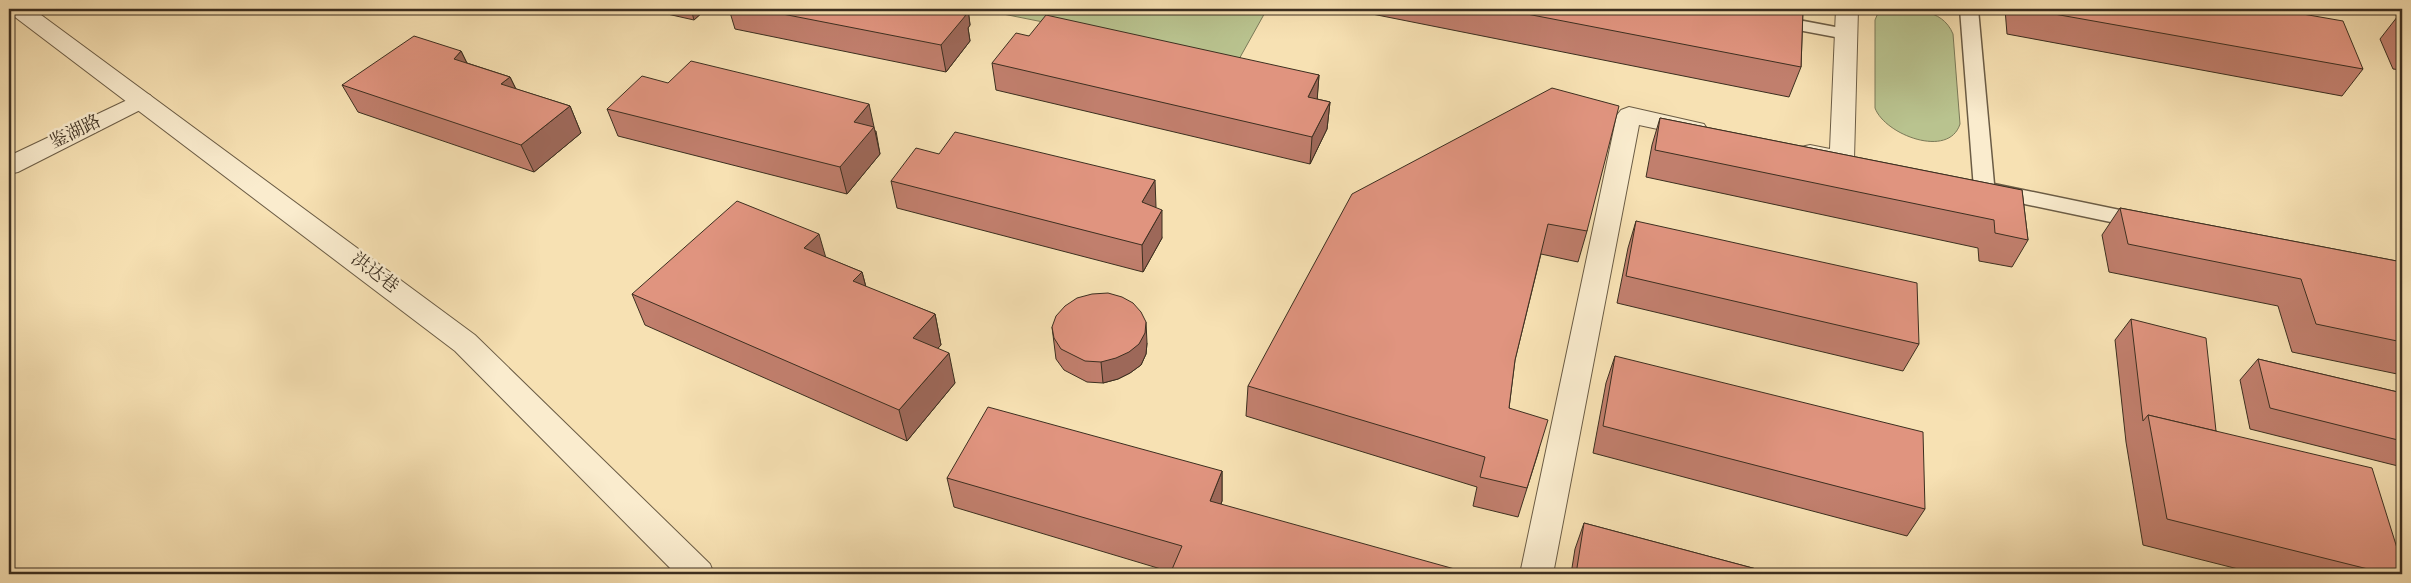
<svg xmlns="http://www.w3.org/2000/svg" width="2411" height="583" font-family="'Sorts Mill Goudy','Noto Serif SC',serif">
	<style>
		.green { fill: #b9c38f; stroke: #7a7958 }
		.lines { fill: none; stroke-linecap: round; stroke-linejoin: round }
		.service-casing { stroke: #6b5c45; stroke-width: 3 }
		.minor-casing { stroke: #6b5c45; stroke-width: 2 }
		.tertiary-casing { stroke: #6b5c45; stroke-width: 2 }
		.service { fill: #faecce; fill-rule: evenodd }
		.minor { fill: #faecce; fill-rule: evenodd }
		.tertiary { fill: #faecce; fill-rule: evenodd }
		.wall { fill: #c17f6d; stroke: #3c2f20 }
		.shaded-wall { fill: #9d6859; stroke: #3c2f20 }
		.building { fill: #e0947f; stroke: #3c2f20 }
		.labels { text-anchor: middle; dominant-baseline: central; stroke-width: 5; stroke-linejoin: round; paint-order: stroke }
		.street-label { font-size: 18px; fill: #3c2f20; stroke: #faecce }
	</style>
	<rect width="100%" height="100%" fill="#f7e1b3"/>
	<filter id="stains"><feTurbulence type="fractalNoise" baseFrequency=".004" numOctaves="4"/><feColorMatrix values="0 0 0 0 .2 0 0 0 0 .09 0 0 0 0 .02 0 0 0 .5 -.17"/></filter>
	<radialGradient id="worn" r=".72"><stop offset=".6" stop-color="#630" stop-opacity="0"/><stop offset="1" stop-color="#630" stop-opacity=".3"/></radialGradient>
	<g class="green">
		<path d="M 978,9 L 1267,9 L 1238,61 Z"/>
		<path d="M 1885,9 C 1910,9 1942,7 1953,34 L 1960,124 C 1949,159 1885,135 1875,108 L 1875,20 L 1878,13 Z"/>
	</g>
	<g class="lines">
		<defs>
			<g id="service">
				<path d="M 1960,9 L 1978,9 L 1994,184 L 2144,215 L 2152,217 L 2155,222 L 2152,227 L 2144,229 L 1977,194 L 1974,189 Z"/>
				<path d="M 1772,15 L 1846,29 L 1852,30 L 1855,34 L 1852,38 L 1846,39 L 1766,24 L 1763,20 L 1766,16 Z"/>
			</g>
			<g id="minor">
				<path d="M 1836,9 L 1858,9 L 1854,159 L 1851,165 L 1842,167 L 1801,159 L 1798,153 L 1801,147 L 1810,145 L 1830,149 Z"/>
				<path d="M 142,93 L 150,95 L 154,100 L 150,105 L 18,172 L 9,174 L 9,156 Z"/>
				<path d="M 1629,107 L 1704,124 L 1707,129 L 1704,134 L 1695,137 L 1639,125 L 1553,574 L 1520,574 L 1617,115 L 1621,110 Z"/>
			</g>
			<path id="tertiary" d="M 9,9 L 33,9 L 475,335 L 710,564 L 714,574 L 676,574 L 455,351 L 11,14 Z"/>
		</defs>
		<use href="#service" class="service-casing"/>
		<use href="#minor" class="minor-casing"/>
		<use href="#tertiary" class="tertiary-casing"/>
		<use href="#service" class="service"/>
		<use href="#minor" class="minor"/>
		<use href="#tertiary" class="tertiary"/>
	</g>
	<g class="wall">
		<path d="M 645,9 L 706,9 L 694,20 Z"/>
		<path d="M 729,9 L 968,9 L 970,25 L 968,28 L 970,41 L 946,72 L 735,29 Z"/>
		<path d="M 1347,9 L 1803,9 L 1801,67 L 1789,97 Z"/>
		<path d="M 2005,9 L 2274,9 L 2363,69 L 2342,96 L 2007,34 Z"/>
		<path d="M 2401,12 L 2402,12 L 2402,70 L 2393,69 L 2380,39 Z"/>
		<path d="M 1029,36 L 1319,75 L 1317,99 L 1330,102 L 1327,129 L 1310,164 L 996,90 L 992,63 Z"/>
		<path d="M 461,51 L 467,63 L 510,77 L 516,89 L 570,106 L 581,133 L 534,172 L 358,112 L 342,85 Z"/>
		<path d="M 1552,88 L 1587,231 L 1578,262 L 1541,254 L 1515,360 L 1509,408 L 1539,450 L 1518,517 L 1473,506 L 1477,487 L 1246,416 L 1248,386 Z"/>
		<path d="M 607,109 L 876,131 L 880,154 L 847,194 L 618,136 Z"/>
		<path d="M 1660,118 L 2022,190 L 2028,240 L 2012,267 L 1979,261 L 1978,248 L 1646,177 L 1652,145 Z"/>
		<path d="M 891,181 L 1155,208 L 1162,238 L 1143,272 L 897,208 Z"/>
		<path d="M 2120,208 L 2402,262 L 2402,375 L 2292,352 L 2278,306 L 2109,272 L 2102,235 Z"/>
		<path d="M 1636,221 L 1919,344 L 1903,371 L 1617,303 L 1628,248 Z"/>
		<path d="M 825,257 L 862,272 L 866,287 L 935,314 L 941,345 L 938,348 L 955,383 L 907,441 L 645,325 L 632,294 Z"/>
		<path d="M 2131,319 L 2216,431 L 2402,574 L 2258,574 L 2143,545 L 2126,442 L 2115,340 Z"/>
		<path d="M 1052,327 L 1147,343 L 1146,354 L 1141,365 L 1130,373 L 1118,379 L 1103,383 L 1087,382 L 1064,370 L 1056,359 Z"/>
		<path d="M 1615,356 L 1925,509 L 1907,536 L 1593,453 L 1606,383 Z"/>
		<path d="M 2258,359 L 2402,393 L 2402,467 L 2250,429 L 2240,380 Z"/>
		<path d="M 1222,471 L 1222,501 L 1221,504 L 1171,572 L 954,507 L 947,478 Z"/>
		<path d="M 1584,523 L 1775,574 L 1571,574 L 1575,549 Z"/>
	</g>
	<g class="shaded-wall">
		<path d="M 691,9 L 706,9 L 694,20 Z"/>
		<path d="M 958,9 L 968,9 L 970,25 L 968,28 L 970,41 L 946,72 L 941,45 L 954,13 Z"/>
		<path d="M 461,51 L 474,78 L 454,59 Z"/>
		<path d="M 1319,75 L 1317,102 L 1308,97 Z"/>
		<path d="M 510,77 L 523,104 L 501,84 Z"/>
		<path d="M 1330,102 L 1327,129 L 1310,164 L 1312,137 Z"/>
		<path d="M 869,104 L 880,154 L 847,194 L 840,167 L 854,122 Z"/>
		<path d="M 570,106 L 581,133 L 534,172 L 521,145 Z"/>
		<path d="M 1155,180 L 1156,207 L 1143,229 L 1142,202 Z"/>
		<path d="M 1162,210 L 1162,238 L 1143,272 L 1142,245 Z"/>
		<path d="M 819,234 L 828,265 L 804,248 Z"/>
		<path d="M 862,272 L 870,303 L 853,281 Z"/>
		<path d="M 935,314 L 941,345 L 920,368 L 913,338 Z"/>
		<path d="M 1146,322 L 1147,343 L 1146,354 L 1141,365 L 1130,373 L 1118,379 L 1103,383 L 1101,362 Z"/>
		<path d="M 949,353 L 955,383 L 907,441 L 899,410 Z"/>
		<path d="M 1222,471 L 1222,501 L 1210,530 L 1210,501 Z"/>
	</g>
	<g class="building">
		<path d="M 757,9 L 958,9 L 954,13 L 966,15 L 941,45 Z"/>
		<path d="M 1501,9 L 1803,9 L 1801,67 Z"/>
		<path d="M 2026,9 L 2274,9 L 2343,21 L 2363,69 Z"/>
		<path d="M 1046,15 L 1319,75 L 1308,97 L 1330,102 L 1312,137 L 992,63 L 1016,33 L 1029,36 Z"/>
		<path d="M 414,36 L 461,51 L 454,59 L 510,77 L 501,84 L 570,106 L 521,145 L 342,85 Z"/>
		<path d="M 691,61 L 869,104 L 854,122 L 874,127 L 840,167 L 607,109 L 642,76 L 668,83 Z"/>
		<path d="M 1552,88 L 1619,106 L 1587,231 L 1548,224 L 1515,360 L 1509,408 L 1548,420 L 1527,488 L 1480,477 L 1485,457 L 1248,386 L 1352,194 Z"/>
		<path d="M 1660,118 L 2022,190 L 2028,240 L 1995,233 L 1994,220 L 1655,150 Z"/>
		<path d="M 955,132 L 1155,180 L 1142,202 L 1162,210 L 1142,245 L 891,181 L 916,148 L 939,154 Z"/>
		<path d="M 737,201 L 819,234 L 804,248 L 862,272 L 853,281 L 935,314 L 913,338 L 949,353 L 899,410 L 632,294 Z"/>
		<path d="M 2120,208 L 2402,262 L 2402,342 L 2316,324 L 2301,279 L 2128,244 Z"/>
		<path d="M 1636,221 L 1917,283 L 1919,344 L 1626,276 Z"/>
		<path d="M 1108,293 L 1122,297 L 1133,303 L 1141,312 L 1146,322 L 1145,333 L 1139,344 L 1129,352 L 1116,358 L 1101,362 L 1085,361 L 1061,349 L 1054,338 L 1052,327 L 1056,316 L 1065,306 L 1077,298 L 1092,294 Z"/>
		<path d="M 2131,319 L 2206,338 L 2216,431 L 2148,415 L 2143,421 Z"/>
		<path d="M 1615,356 L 1923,432 L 1925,509 L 1603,426 Z"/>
		<path d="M 2258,359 L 2402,393 L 2402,441 L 2270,408 Z"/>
		<path d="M 988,407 L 1222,471 L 1210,501 L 1469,573 L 1468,574 L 1170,574 L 1182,546 L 947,478 Z"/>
		<path d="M 2148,415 L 2372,468 L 2402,564 L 2402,574 L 2388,574 L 2167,519 Z"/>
		<path d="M 1584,523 L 1775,574 L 1576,574 Z"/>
	</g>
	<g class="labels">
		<g class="street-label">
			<text transform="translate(76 133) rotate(-26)">鉴湖路</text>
			<text transform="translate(374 274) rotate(37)">洪达巷</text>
		</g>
	</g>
	<rect width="2411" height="583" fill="none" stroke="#f7e1b3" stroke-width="30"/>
	<rect x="10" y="10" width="2391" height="563" fill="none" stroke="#3c2f20" stroke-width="2.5"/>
	<rect x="15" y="15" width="2381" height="553" fill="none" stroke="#3c2f20"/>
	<rect width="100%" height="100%" filter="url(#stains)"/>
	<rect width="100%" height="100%" fill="url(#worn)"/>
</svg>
